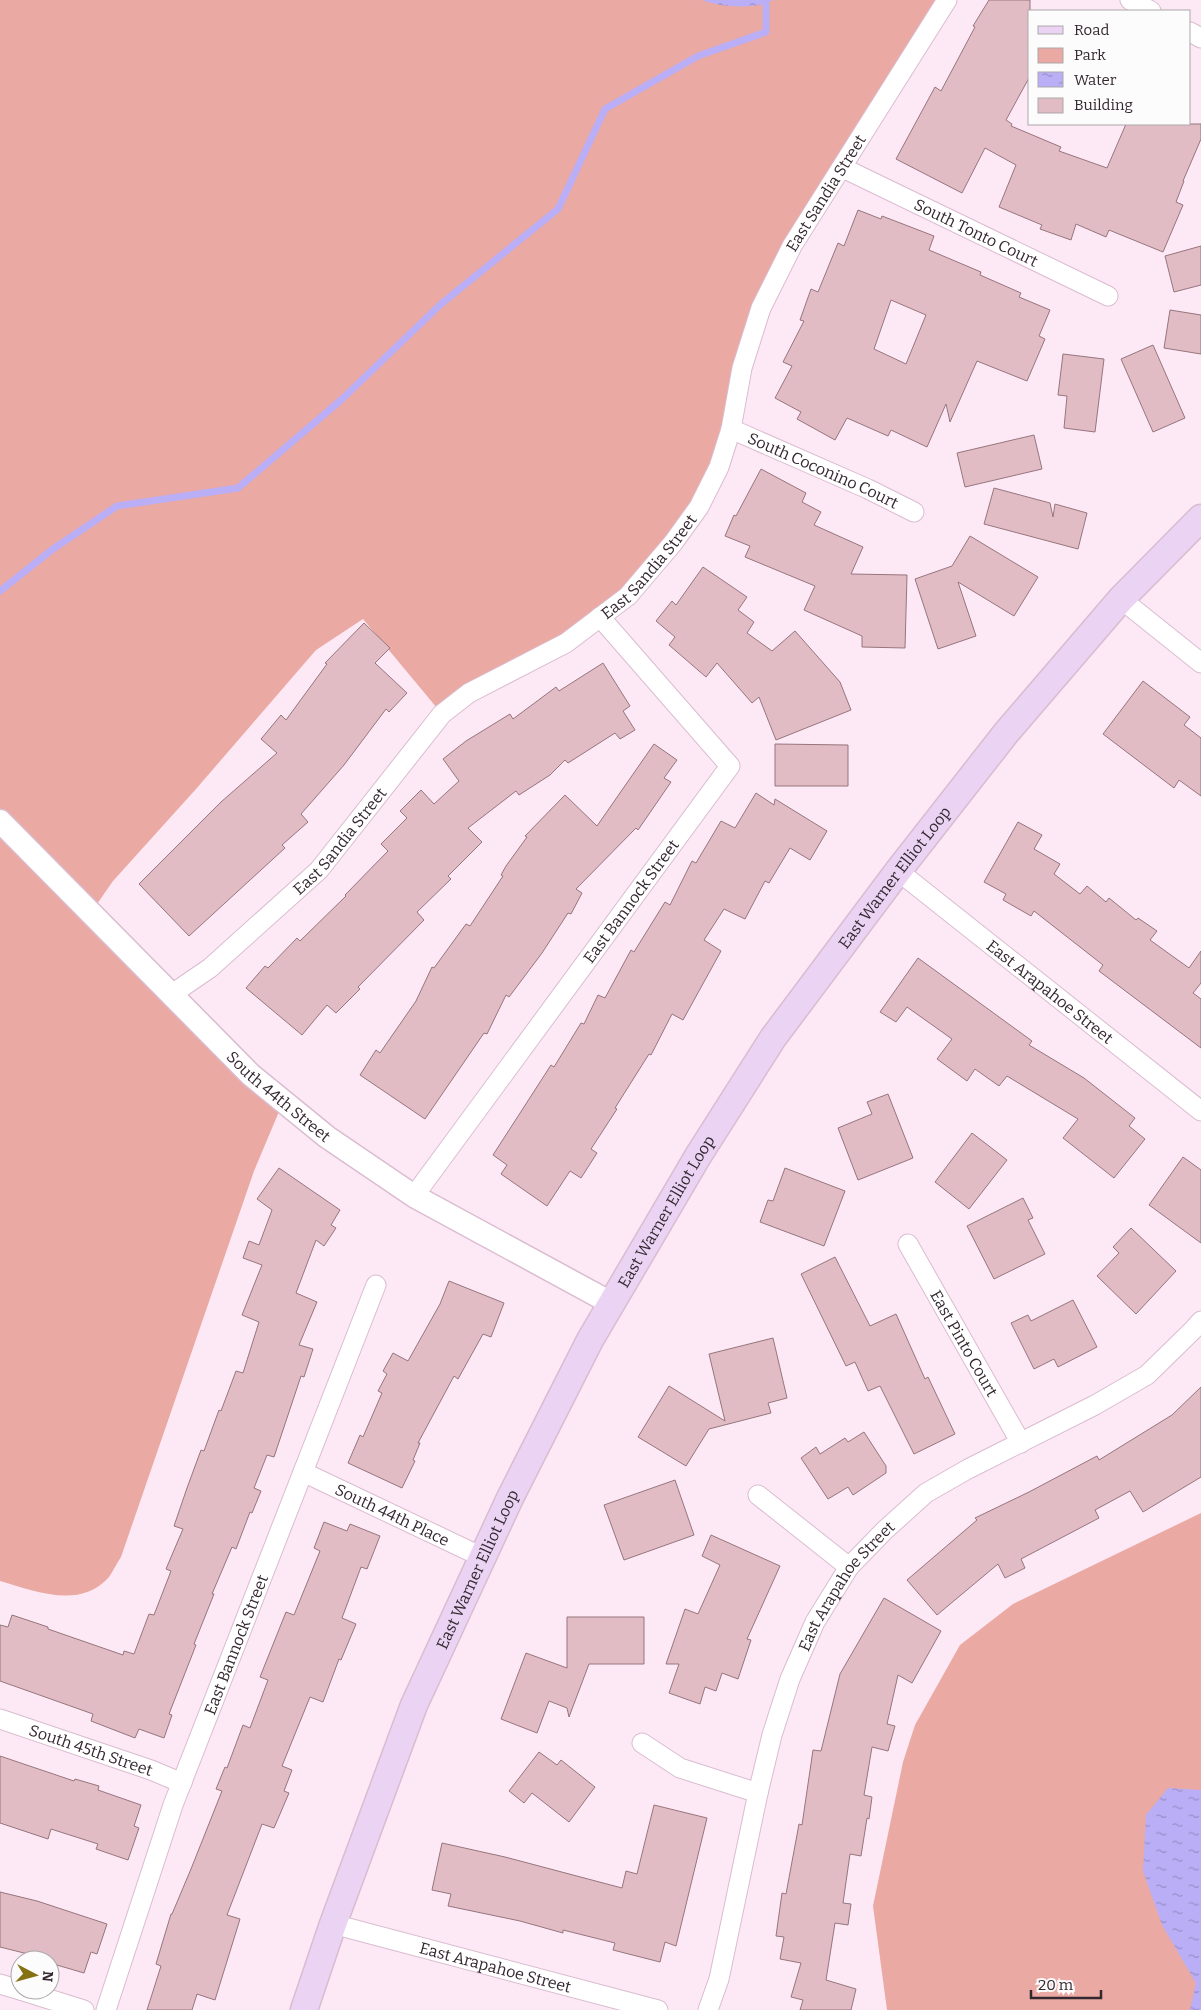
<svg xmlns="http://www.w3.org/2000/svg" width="1201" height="2010" font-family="Bitter,serif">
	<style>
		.green { fill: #eaa9a2 }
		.water { fill: url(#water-ripples) }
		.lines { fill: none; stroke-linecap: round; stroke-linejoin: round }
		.stream { stroke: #baaef6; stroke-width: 7 }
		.building { fill: #e1bcc5; stroke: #97757d; fill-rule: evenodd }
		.minor-casing { stroke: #dabcd0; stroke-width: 21 }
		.tertiary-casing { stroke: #dabcd0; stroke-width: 25 }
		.secondary-casing { stroke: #dabcd0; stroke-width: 29 }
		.minor { stroke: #fff; stroke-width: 19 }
		.tertiary { stroke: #fff; stroke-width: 22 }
		.secondary { stroke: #ebd3f4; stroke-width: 26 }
		.labels { text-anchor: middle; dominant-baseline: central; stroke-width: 4; stroke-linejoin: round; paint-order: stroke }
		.street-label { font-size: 16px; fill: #342830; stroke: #fcfcfc }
	</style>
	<defs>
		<pattern id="water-ripples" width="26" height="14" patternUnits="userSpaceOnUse" patternTransform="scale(1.25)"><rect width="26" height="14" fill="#baaef6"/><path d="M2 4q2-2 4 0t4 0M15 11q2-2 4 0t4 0" fill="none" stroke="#988ec8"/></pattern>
	</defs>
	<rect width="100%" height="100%" fill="#fce9f5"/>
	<g class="green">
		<path d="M 0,0 L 947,0 L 761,308 L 719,467 L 628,596 L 442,714 L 363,619 L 316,650 L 196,789 L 113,881 L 90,914 L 283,1102 L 254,1171 L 121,1557 C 117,1563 113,1571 109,1577 C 80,1610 35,1591 0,1581 Z"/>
		<path d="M 1201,1513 L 1201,2010 L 887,2010 L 873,1906 L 903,1762 L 915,1725 L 960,1645 L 1013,1604 Z"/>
	</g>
	<g class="water">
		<path d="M 702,0 L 773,0 C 758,10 718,7 702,0 Z"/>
		<path d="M 1168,1788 L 1201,1790 L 1201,2010 L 1190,2010 L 1196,1983 L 1162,1925 L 1143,1871 L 1146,1815 Z"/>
	</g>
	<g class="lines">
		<path class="stream" d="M 0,591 L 53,549 L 117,506 L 238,488 L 341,400 L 441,304 L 558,209 L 605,109 L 698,56 L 766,32 L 766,5 L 763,0"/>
	</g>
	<g class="building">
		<path d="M 989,0 L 1030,0 L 1030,76 L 1006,120 L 1012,124 L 1011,126 L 1061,147 L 1059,151 L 1107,168 L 1126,124 L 1201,124 L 1201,139 L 1183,181 L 1184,181 L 1176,202 L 1183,205 L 1163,252 L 1109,230 L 1106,237 L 1076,224 L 1071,240 L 1040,229 L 1042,225 L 999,207 L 1016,165 L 985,148 L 962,193 L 896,159 L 935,87 L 941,91 L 975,27 L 973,26 Z"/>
		<path d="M 858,210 L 881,219 L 882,216 L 934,236 L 929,250 L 981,272 L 980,275 L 1021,293 L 1019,297 L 1050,310 L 1039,336 L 1045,339 L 1027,381 L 977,361 L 950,422 L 946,404 L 927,447 L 891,430 L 888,436 L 847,418 L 835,440 L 797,419 L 801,412 L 775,398 L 792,366 L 783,362 L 804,321 L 800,320 L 811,289 L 818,292 L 838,243 L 844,246 ZM 891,300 L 926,315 L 906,364 L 874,349 Z"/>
		<path d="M 1201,246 L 1201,285 L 1174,292 L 1165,256 Z"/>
		<path d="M 1170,310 L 1201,315 L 1201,354 L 1164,348 Z"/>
		<path d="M 1153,345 L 1185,418 L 1153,432 L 1121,359 Z"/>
		<path d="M 1063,354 L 1104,359 L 1095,432 L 1064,428 L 1067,396 L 1058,395 Z"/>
		<path d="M 1034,435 L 1042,469 L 965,487 L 957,453 Z"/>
		<path d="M 761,469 L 806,493 L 802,502 L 821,512 L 814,525 L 863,547 L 851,574 L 907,575 L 905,648 L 862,647 L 862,636 L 804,610 L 815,586 L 745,557 L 750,546 L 725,536 L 734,515 L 736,516 Z"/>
		<path d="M 994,488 L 1050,503 L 1053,517 L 1055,504 L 1087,513 L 1078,549 L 984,524 Z"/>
		<path d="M 970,536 L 1038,577 L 1014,616 L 958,582 L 976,636 L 938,649 L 915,579 L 952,566 Z"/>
		<path d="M 703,567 L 747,597 L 738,610 L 754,622 L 747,633 L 772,651 L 795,631 L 840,682 L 851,710 L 776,740 L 759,697 L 752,703 L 717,663 L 706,677 L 669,645 L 675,637 L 656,621 L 672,601 L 676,605 Z"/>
		<path d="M 364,623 L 390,648 L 375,663 L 407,693 L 389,712 L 386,709 L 344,765 L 301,814 L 308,822 L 282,845 L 285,848 L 189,936 L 139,884 L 221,802 L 277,753 L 261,739 L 281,715 L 286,720 L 327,664 L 325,663 Z"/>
		<path d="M 603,663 L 630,706 L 623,711 L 635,730 L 620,739 L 615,733 L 568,763 L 565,760 L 550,775 L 519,795 L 516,791 L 468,828 L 482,842 L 448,876 L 451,879 L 417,912 L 424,920 L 358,987 L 360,989 L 336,1013 L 327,1005 L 302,1035 L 246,988 L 265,966 L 268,968 L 297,938 L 300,941 L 346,896 L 345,895 L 388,851 L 381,844 L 407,818 L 400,811 L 421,790 L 434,804 L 459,781 L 443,759 L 466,741 L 510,714 L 513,719 L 556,687 L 559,691 Z"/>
		<path d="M 1143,681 L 1190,717 L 1184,725 L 1201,738 L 1201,796 L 1179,780 L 1174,788 L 1103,734 Z"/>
		<path d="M 654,744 L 677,760 L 664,778 L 671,782 L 638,830 L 636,828 L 576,889 L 582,893 L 571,914 L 568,913 L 542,953 L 509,997 L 506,995 L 487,1034 L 484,1033 L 425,1119 L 360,1075 L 376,1050 L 380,1053 L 416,1001 L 432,967 L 434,968 L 466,924 L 470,926 L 503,876 L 501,875 L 506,866 L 527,837 L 525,836 L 565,795 L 597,826 Z"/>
		<path d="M 775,744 L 848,745 L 848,786 L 775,786 Z"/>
		<path d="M 756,793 L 774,805 L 775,799 L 827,831 L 810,860 L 790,848 L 769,883 L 765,881 L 745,919 L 724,909 L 704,940 L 721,951 L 683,1020 L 672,1014 L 651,1055 L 649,1054 L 615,1108 L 617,1109 L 591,1149 L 597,1153 L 581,1178 L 570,1171 L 547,1206 L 501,1174 L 507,1165 L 493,1155 L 551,1065 L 554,1067 L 581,1023 L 584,1024 L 598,995 L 605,998 L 631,950 L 634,952 L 665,902 L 670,905 L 692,861 L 696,863 L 721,821 L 735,828 Z"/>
		<path d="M 1018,822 L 1042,835 L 1034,849 L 1060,864 L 1054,874 L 1080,894 L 1087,886 L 1106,902 L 1109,898 L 1136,920 L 1138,918 L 1157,931 L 1150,940 L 1189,968 L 1201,951 L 1201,983 L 1193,993 L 1201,999 L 1201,1048 L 1099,971 L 1103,965 L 1034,911 L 1031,916 L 1003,900 L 1006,894 L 984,882 Z"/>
		<path d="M 918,958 L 1032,1041 L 1029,1045 L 1084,1078 L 1135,1118 L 1129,1126 L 1145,1139 L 1114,1178 L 1063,1138 L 1078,1119 L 1007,1076 L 999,1086 L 975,1069 L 967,1081 L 937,1059 L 952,1039 L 907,1007 L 896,1022 L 880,1012 Z"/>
		<path d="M 888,1094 L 913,1158 L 858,1180 L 838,1128 L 872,1114 L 867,1102 Z"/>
		<path d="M 972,1133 L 1007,1160 L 969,1209 L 935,1182 Z"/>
		<path d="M 1183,1157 L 1201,1170 L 1201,1243 L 1149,1205 Z"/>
		<path d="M 279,1168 L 340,1210 L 331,1225 L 336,1228 L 324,1246 L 316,1240 L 296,1293 L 317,1302 L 299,1345 L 313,1349 L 304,1377 L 301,1376 L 274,1457 L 267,1455 L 254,1488 L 261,1491 L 252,1513 L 250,1512 L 236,1549 L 232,1547 L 212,1594 L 214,1594 L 194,1644 L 196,1645 L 169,1714 L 172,1715 L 164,1738 L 139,1729 L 135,1738 L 91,1721 L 93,1714 L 0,1681 L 0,1625 L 8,1627 L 12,1615 L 48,1627 L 48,1629 L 123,1655 L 124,1651 L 134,1654 L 149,1614 L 154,1615 L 171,1571 L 166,1569 L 183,1529 L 174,1526 L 187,1488 L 201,1450 L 204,1451 L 219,1410 L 221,1411 L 236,1371 L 243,1373 L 259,1322 L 242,1315 L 262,1265 L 243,1258 L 249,1241 L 259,1245 L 272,1210 L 257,1199 Z"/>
		<path d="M 785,1168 L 845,1191 L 824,1246 L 760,1222 L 768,1200 L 773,1201 Z"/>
		<path d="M 1023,1198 L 1033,1218 L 1028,1220 L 1045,1254 L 994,1279 L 967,1226 Z"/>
		<path d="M 1131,1228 L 1176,1271 L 1136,1314 L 1097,1276 L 1119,1253 L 1113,1247 Z"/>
		<path d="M 835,1257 L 870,1326 L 896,1314 L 925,1379 L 928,1377 L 955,1434 L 914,1454 L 880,1386 L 868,1391 L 855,1362 L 846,1366 L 801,1274 Z"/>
		<path d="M 449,1281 L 504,1303 L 491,1337 L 483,1334 L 458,1379 L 454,1376 L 418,1443 L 420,1443 L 413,1460 L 415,1461 L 402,1488 L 348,1463 L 360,1435 L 363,1437 L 382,1393 L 378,1391 L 387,1374 L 383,1371 L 393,1353 L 408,1361 L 440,1304 Z"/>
		<path d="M 1073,1300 L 1097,1347 L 1058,1367 L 1054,1359 L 1034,1369 L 1011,1323 L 1028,1315 L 1031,1321 Z"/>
		<path d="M 773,1338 L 787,1398 L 768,1403 L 771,1413 L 709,1429 L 686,1466 L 638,1437 L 669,1386 L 725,1421 L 709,1354 Z"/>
		<path d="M 1201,1387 L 1201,1477 L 1143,1512 L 1130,1491 L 1095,1510 L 1099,1518 L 1021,1559 L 1025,1568 L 1005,1578 L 998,1564 L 937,1615 L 907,1580 L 977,1520 L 975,1518 L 1029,1492 L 1097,1456 L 1099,1460 L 1172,1415 Z"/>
		<path d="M 864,1432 L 886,1466 L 886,1473 L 853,1495 L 848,1487 L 828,1499 L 801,1458 L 816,1447 L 820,1454 L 845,1438 L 848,1442 Z"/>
		<path d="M 675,1480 L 694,1535 L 624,1560 L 604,1505 Z"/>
		<path d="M 324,1522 L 347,1531 L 350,1524 L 380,1536 L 367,1569 L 361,1567 L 342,1618 L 356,1624 L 341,1660 L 339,1659 L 323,1702 L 310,1697 L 282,1766 L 292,1770 L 284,1791 L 289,1793 L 274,1828 L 262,1824 L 227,1915 L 240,1919 L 215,2000 L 197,1994 L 192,2010 L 147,2010 L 161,1966 L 156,1964 L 171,1914 L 172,1914 L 191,1869 L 222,1791 L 216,1789 L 225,1767 L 227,1768 L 243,1725 L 250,1728 L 268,1680 L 260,1677 L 286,1612 L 294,1615 L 320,1551 L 314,1548 Z"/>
		<path d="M 711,1535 L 780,1566 L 747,1639 L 751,1640 L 738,1679 L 722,1673 L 716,1691 L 705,1687 L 700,1704 L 669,1693 L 679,1664 L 666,1664 L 685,1609 L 698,1614 L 720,1565 L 702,1556 Z"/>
		<path d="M 884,1598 L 941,1631 L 912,1683 L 898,1675 L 887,1724 L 895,1726 L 888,1751 L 872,1747 L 864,1795 L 872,1797 L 869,1819 L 867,1818 L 861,1856 L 850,1854 L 843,1903 L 851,1904 L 848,1925 L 835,1923 L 826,1980 L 856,1989 L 851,2010 L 800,2010 L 803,2000 L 791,1997 L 801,1963 L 780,1959 L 784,1937 L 776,1936 L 782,1893 L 786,1894 L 799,1824 L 802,1825 L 813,1750 L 821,1751 L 840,1674 Z"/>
		<path d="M 567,1617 L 644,1617 L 644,1664 L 589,1664 L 569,1717 L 567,1708 L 549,1701 L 537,1733 L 501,1719 L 526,1653 L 567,1668 Z"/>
		<path d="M 539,1752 L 557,1765 L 561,1760 L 595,1787 L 569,1822 L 532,1793 L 524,1803 L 509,1791 Z"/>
		<path d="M 0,1756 L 74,1781 L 75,1779 L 99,1786 L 98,1790 L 141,1805 L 134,1826 L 139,1828 L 128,1860 L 96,1849 L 98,1844 L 51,1829 L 48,1839 L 0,1823 Z"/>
		<path d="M 654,1805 L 707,1818 L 676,1946 L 665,1942 L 660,1962 L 613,1950 L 615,1943 L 563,1930 L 563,1933 L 520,1921 L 448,1906 L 451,1894 L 432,1890 L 442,1843 L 505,1857 L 622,1888 L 626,1871 L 637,1874 Z"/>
		<path d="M 0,1892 L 37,1901 L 107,1924 L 97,1954 L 91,1952 L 84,1973 L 50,1963 L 50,1960 L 42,1960 L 32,1956 L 32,1955 L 0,1947 Z"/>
	</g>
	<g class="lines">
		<defs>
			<g id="minor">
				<path d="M 1130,0 L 1151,11"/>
				<path d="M 1190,32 L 1201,38"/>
				<path id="s1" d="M 843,168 L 1108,296"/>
				<path id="s2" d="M 731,429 L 868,489 L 914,512"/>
				<path d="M 1121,599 L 1201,663"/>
				<path id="s3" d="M 898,871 L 1201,1111"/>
				<path id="s4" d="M 172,994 L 210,968 L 319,870 L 442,714 L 469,693 L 566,643 L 628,596 L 673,543 L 699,507 L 719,467 L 731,429 L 742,368 L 761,308 L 792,246 L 947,0"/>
				<path id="s5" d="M 414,1196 L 730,766 L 600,617"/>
				<path id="s6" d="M 908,1244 L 1021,1443"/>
				<path id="s7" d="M 303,1472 L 482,1557"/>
				<path d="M 758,1495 L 849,1567"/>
				<path id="s8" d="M 0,1719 L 151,1770 L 182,1783"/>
				<path d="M 642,1743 L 680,1768 L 758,1793"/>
				<path id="s9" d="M 333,1924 L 658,2010"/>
				<path d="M 0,1984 L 20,1990"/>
				<path d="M 20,1990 L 84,2010"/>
				<path id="s10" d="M 106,2010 L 173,1805 L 376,1285"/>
				<path id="s11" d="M 708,2010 L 719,1979 L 758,1793 L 772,1735 L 790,1679 L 815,1622 L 849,1567 L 885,1530 L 926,1493 L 968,1469 L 1095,1405 L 1147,1375 L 1193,1330 L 1201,1321"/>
			</g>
			<g id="tertiary">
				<path id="s12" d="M 0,821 L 251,1075 L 327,1137 L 414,1196 L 611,1303"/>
			</g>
			<g id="secondary">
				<path id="s13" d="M 304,2010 L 333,1924 L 414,1705 L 510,1498 L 590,1340 L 698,1156 L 773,1038 L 898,871 L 1006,733 L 1121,599 L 1201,518"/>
			</g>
		</defs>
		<use href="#minor" class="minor-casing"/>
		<use href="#tertiary" class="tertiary-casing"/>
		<use href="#secondary" class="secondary-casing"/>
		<use href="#minor" class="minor"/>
		<use href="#tertiary" class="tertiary"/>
		<use href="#secondary" class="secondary"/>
	</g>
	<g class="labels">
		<g class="street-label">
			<text stroke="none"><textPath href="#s4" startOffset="1068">East Sandia Street</textPath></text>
			<text stroke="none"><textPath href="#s1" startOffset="148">South Tonto Court</textPath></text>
			<text stroke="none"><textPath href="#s2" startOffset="101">South Coconino Court</textPath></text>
			<text stroke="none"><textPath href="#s4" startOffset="648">East Sandia Street</textPath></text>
			<text stroke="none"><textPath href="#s4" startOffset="228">East Sandia Street</textPath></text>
			<text stroke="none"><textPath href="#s13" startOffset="1284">East Warner Elliot Loop</textPath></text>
			<text stroke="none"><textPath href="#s5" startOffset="366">East Bannock Street</textPath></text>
			<text stroke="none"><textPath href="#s3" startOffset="194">East Arapahoe Street</textPath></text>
			<text stroke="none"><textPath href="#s12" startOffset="392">South 44th Street</textPath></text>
			<text stroke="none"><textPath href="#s13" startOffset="879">East Warner Elliot Loop</textPath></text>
			<text stroke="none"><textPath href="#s6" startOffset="114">East Pinto Court</textPath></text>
			<text stroke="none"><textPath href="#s7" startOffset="99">South 44th Place</textPath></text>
			<text stroke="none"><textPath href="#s13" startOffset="474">East Warner Elliot Loop</textPath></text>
			<text stroke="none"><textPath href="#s11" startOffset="451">East Arapahoe Street</textPath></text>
			<text stroke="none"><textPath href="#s10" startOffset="388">East Bannock Street</textPath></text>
			<text stroke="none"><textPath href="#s8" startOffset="96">South 45th Street</textPath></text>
			<text stroke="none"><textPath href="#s9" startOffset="168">East Arapahoe Street</textPath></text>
		</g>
	</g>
	<rect x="1028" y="10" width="162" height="115" fill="#fcfcfc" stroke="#aca7aa"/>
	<rect x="1038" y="26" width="25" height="8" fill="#ebd3f4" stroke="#aca7aa"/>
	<text x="1074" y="35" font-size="15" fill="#342830">Road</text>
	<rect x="1038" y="48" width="25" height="15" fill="#eaa9a2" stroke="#aca7aa"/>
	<text x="1074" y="60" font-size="15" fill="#342830">Park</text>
	<rect x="1038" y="72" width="25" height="15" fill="url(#water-ripples)" stroke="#aca7aa"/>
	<text x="1074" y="85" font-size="15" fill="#342830">Water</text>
	<rect x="1038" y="98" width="25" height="15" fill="#e1bcc5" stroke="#aca7aa"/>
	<text x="1074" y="110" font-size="15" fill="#342830">Building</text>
	<g transform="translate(35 1975) rotate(96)"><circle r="24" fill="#fcfcfc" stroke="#aca7aa"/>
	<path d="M0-4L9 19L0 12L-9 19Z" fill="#867112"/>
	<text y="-8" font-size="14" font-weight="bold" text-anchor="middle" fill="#342830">N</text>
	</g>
	<path d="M1031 1990v8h70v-8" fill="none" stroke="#342830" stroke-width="2.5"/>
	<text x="1038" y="1990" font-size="15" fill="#342830" stroke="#fcfcfc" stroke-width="4" paint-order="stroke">20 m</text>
</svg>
